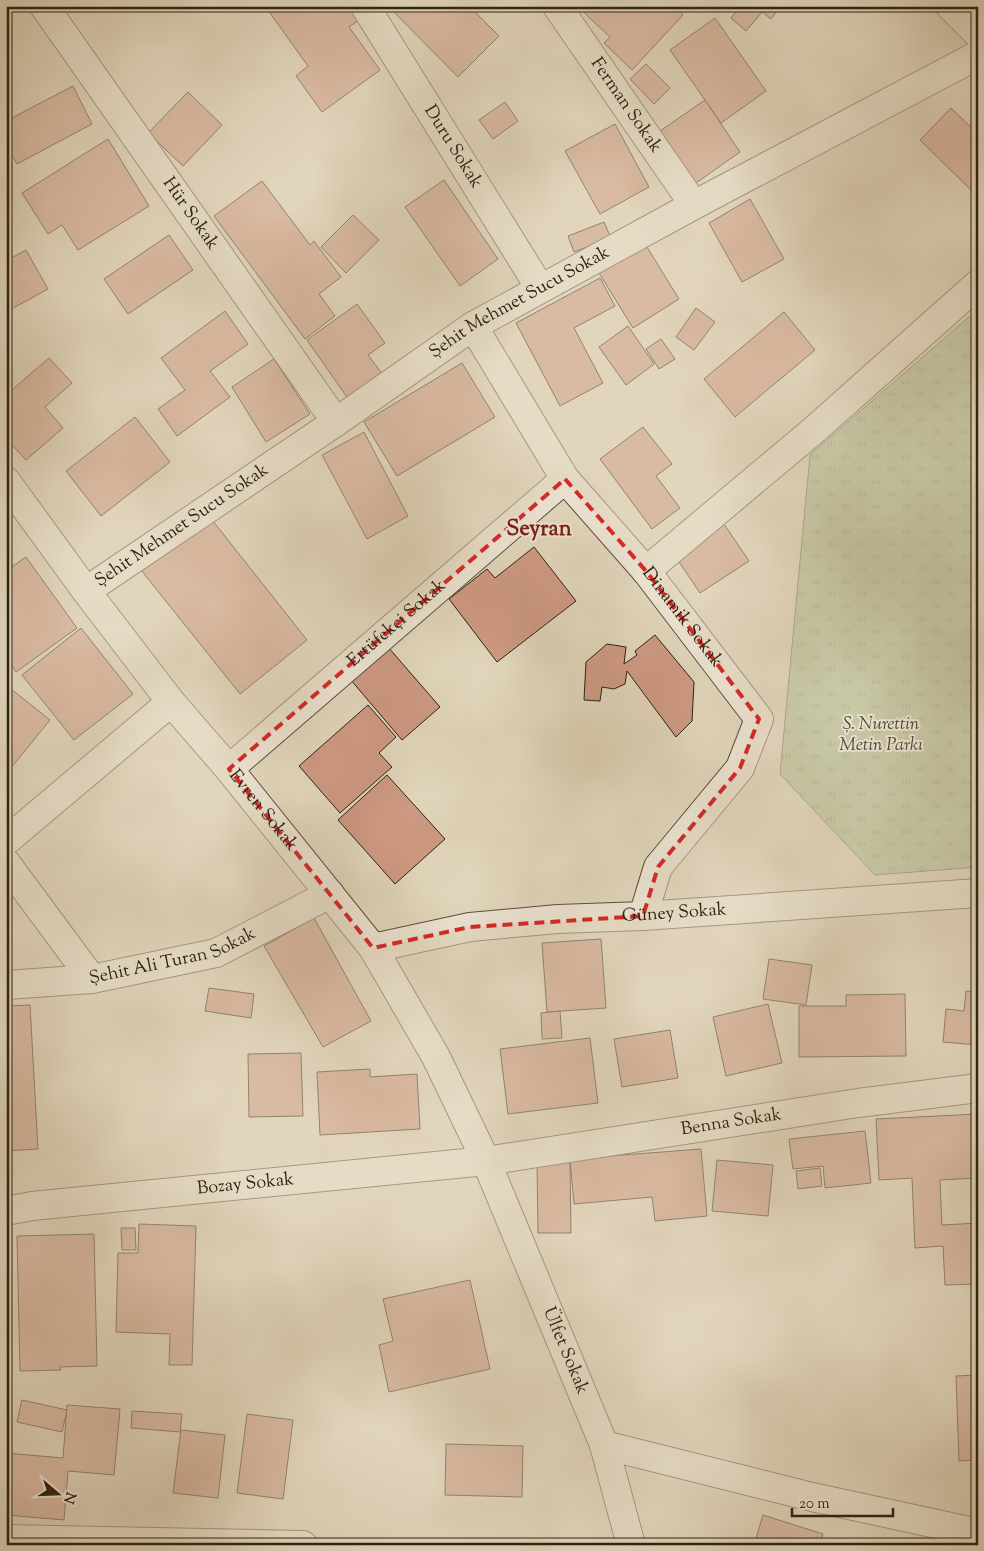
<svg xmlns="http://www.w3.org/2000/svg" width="984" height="1551" font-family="'Sorts Mill Goudy',serif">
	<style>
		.park { fill: url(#park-tufts); stroke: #6c7055 }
		.building { fill: #ce9a83; stroke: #2c2215 }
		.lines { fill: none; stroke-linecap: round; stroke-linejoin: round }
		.minor-casing { stroke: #594f3f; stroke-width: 30 }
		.minor { stroke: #ece4d3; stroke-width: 28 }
		.marked { fill: none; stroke: #d62828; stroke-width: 4; stroke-dasharray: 10 6; stroke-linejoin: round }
		.labels { text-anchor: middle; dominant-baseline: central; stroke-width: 4; stroke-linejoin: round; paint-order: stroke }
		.street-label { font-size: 18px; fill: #2c2215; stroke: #ece4d3 }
		.park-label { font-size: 18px; font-style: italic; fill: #4c4935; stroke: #ece4d3 }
		.district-label { font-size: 22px; font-weight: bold; fill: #7a1f14; stroke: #ece4d3 }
	</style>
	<defs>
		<pattern id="park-tufts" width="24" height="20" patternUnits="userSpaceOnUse" patternTransform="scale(1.25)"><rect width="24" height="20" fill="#adbf95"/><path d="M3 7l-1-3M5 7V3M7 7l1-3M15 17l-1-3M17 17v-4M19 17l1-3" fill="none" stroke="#8d9b78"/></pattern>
	</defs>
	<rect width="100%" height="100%" fill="#e1d6bc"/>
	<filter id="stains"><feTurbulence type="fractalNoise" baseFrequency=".004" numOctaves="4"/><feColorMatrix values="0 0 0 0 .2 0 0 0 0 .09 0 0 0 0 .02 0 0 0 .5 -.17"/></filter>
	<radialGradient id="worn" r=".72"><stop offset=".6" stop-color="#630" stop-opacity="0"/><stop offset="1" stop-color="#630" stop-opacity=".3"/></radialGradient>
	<path class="park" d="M 978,309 L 978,867 L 875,875 L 780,774 L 810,455 Z"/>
	<g class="building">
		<path d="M 265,6 L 353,6 L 362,18 L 349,27 L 380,70 L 322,112 L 296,76 L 308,66 Z"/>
		<path d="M 388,6 L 469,6 L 499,36 L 458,77 Z"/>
		<path d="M 577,6 L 674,6 L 683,15 L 632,70 L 604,43 L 610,37 Z"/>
		<path d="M 741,6 L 781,6 L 771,19 L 762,12 L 746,31 L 731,18 Z"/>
		<path d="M 715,18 L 766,91 L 721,123 L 670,50 Z"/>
		<path d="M 646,64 L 670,88 L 654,104 L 630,79 Z"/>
		<path d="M 73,86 L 92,124 L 17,164 L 6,144 L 6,121 Z"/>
		<path d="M 188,92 L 222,125 L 183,166 L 148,133 Z"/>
		<path d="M 705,100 L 740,152 L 696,183 L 660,131 Z"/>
		<path d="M 505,102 L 518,121 L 493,139 L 479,120 Z"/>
		<path d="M 951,108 L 978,134 L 977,196 L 920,140 Z"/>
		<path d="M 615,124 L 649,187 L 600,214 L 565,151 Z"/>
		<path d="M 108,139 L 149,206 L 78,250 L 62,225 L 48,234 L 22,193 Z"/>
		<path d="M 444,180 L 498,259 L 460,286 L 405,207 Z"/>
		<path d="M 262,181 L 310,245 L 314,241 L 341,277 L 319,294 L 335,316 L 305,339 L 214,216 Z"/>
		<path d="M 750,199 L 784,259 L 742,282 L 709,223 Z"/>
		<path d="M 353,215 L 379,240 L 346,273 L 321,247 Z"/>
		<path d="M 604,222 L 611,238 L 574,252 L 568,236 Z"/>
		<path d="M 169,235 L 193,270 L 128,314 L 104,279 Z"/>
		<path d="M 645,244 L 679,299 L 633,328 L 599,273 Z"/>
		<path d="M 26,250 L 48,289 L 6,312 L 6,261 Z"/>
		<path d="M 600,278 L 615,306 L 574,328 L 603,383 L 560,406 L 516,323 Z"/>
		<path d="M 357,304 L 385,343 L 368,355 L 383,375 L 349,400 L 307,340 Z"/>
		<path d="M 696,308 L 715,322 L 694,350 L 676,337 Z"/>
		<path d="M 225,311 L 248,344 L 210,371 L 230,397 L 177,436 L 158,409 L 185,390 L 161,358 Z"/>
		<path d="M 784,312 L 815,350 L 735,417 L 704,379 Z"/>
		<path d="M 628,326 L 654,364 L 626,385 L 599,347 Z"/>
		<path d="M 661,339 L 675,359 L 659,369 L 646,349 Z"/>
		<path d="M 49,358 L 72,383 L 45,407 L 63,428 L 26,460 L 6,438 L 6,395 Z"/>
		<path d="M 274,359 L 310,414 L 266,442 L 232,387 Z"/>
		<path d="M 462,363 L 495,417 L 397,476 L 364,422 Z"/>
		<path d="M 135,417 L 170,462 L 101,516 L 66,471 Z"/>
		<path d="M 643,427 L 672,464 L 656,476 L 680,508 L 652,529 L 600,459 Z"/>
		<path d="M 364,432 L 408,516 L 367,539 L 322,455 Z"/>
		<path d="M 209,516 L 307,640 L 240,694 L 141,570 Z"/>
		<path d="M 724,524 L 749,561 L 700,593 L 675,556 Z"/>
		<path d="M 534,547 L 576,601 L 497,662 L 449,599 L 487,569 L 495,578 Z"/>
		<path d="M 26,557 L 77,628 L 16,672 L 6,657 L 6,571 Z"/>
		<path d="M 81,628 L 133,694 L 74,740 L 22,675 Z"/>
		<path d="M 655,635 L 694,682 L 692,721 L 676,737 L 627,671 L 625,684 L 614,689 L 602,687 L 600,701 L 584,700 L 586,662 L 607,644 L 626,647 L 624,664 L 637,655 L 635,651 Z"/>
		<path d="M 388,647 L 440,707 L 402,740 L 350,679 Z"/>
		<path d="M 6,685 L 50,720 L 6,774 Z"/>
		<path d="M 368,705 L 396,737 L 379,753 L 392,767 L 340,813 L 299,766 Z"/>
		<path d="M 387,775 L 445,839 L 395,884 L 338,820 Z"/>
		<path d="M 314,918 L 371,1021 L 323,1047 L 264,946 Z"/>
		<path d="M 601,939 L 606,1008 L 547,1012 L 542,943 Z"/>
		<path d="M 769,959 L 812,965 L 806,1005 L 763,999 Z"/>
		<path d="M 209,988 L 254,994 L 251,1018 L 205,1011 Z"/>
		<path d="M 966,991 L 978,992 L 978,1045 L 943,1042 L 946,1009 L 964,1011 Z"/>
		<path d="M 905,994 L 906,1056 L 799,1057 L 799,1006 L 846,1006 L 846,995 Z"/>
		<path d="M 768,1004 L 782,1063 L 726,1076 L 713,1017 Z"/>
		<path d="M 30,1005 L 38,1149 L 6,1151 L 6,1006 Z"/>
		<path d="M 560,1011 L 562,1038 L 542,1039 L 541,1013 Z"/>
		<path d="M 670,1030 L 678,1078 L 622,1087 L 614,1039 Z"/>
		<path d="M 590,1038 L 598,1103 L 508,1114 L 500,1049 Z"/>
		<path d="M 301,1053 L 303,1116 L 249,1117 L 248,1054 Z"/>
		<path d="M 370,1069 L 370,1077 L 417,1074 L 420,1129 L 320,1135 L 317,1072 Z"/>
		<path d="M 978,1114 L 978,1178 L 940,1180 L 942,1225 L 978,1223 L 978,1284 L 945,1285 L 943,1246 L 915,1248 L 912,1178 L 879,1180 L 876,1119 Z"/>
		<path d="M 865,1131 L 871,1183 L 825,1188 L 823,1166 L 793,1169 L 789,1139 Z"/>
		<path d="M 701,1149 L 707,1216 L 655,1221 L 652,1197 L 574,1204 L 570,1159 Z"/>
		<path d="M 717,1160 L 773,1165 L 768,1216 L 712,1211 Z"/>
		<path d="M 570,1162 L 571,1233 L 538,1233 L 537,1163 Z"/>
		<path d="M 820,1168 L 822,1186 L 798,1189 L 796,1171 Z"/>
		<path d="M 139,1224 L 196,1226 L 192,1365 L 169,1365 L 170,1334 L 116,1332 L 118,1253 L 138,1253 Z"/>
		<path d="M 121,1228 L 135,1228 L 136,1250 L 122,1250 Z"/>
		<path d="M 94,1234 L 97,1366 L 60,1367 L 61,1370 L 20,1371 L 17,1236 Z"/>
		<path d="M 470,1280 L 490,1369 L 389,1392 L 379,1345 L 393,1341 L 383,1299 Z"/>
		<path d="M 978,1375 L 978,1460 L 959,1461 L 956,1376 Z"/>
		<path d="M 22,1400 L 67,1410 L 62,1432 L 17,1422 Z"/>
		<path d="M 67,1405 L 120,1409 L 114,1475 L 68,1471 L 64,1520 L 6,1515 L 6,1453 L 63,1458 Z"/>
		<path d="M 132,1411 L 182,1414 L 180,1432 L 131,1428 Z"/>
		<path d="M 247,1414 L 293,1420 L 283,1499 L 237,1493 Z"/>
		<path d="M 181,1430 L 225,1435 L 218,1498 L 173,1493 Z"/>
		<path d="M 446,1444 L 523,1446 L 522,1497 L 445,1495 Z"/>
		<path d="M 763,1515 L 823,1534 L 820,1545 L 754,1545 Z"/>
	</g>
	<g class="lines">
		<defs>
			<g id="minor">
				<path id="s1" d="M 44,6 L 336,422"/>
				<path id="s2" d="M 365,6 L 540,288"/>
				<path id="s3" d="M 557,6 L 694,205"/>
				<path d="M 950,6 L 978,34"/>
				<path id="s4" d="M 473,326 L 565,479 L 646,571 L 759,719 L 740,768 L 658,867 L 643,916"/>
				<path id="s5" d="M 6,481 L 86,591 L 171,702 L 229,769 L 373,948 L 436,1057 L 486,1161 L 604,1445 L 631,1545"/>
				<path d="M 646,571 L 813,431 L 978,284"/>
				<path id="s6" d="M 86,591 L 336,422 L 473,326 L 694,205 L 978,55"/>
				<path id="s7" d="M 229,769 L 565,479"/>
				<path d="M 6,841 L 171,702"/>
				<path d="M 6,863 L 92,979"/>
				<path id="s8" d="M 373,948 L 470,927 L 558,919 L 643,916 L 978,893"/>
				<path id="s9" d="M 6,985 L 92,979 L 216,953 L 330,894"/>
				<path id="s10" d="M 6,1211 L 32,1206 L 486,1161 L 858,1103 L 978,1088"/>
				<path d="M 604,1445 L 812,1497 L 978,1533"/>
				<path d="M 6,1539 L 303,1545"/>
			</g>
		</defs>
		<use href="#minor" class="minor-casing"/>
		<use href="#minor" class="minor"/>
	</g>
	<path d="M0 0H984V1551H0ZM 565,479 L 646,571 L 759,719 L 740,768 L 658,867 L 643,916 L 470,927 L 373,948 L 229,769 Z" fill="#e1d6bc" fill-opacity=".55" fill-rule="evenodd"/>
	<path class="marked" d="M 565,479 L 646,571 L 759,719 L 740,768 L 658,867 L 643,916 L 470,927 L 373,948 L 229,769 Z"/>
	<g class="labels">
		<g class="street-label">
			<text stroke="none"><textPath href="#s3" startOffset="121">Ferman Sokak</textPath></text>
			<text stroke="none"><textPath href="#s2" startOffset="166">Duru Sokak</textPath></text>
			<text stroke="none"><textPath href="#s1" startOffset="254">Hür Sokak</textPath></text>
			<text stroke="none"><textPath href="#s6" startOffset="521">Şehit Mehmet Sucu Sokak</textPath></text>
			<text stroke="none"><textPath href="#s6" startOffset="116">Şehit Mehmet Sucu Sokak</textPath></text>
			<text stroke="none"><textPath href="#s4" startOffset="360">Dinamik Sokak</textPath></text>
			<text stroke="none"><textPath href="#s7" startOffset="222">Ertüfekçi Sokak</textPath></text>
			<text stroke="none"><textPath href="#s5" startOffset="418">Evren Sokak</textPath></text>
			<text stroke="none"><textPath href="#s8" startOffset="304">Güney Sokak</textPath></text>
			<text stroke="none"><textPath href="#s9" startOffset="170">Şehit Ali Turan Sokak</textPath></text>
			<text stroke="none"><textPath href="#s10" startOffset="731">Benna Sokak</textPath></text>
			<text stroke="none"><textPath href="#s10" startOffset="241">Bozay Sokak</textPath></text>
			<text stroke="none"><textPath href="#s5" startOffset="1041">Ülfet Sokak</textPath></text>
		</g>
		<g class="park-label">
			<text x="881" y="725">Ş. Nurettin<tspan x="881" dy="21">Metin Parkı</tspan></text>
		</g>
		<g class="district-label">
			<text x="539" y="530">Seyran</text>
		</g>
	</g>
	<rect width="984" height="1551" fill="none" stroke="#e1d6bc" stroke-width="25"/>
	<rect x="8" y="8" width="969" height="1536" fill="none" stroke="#2c2215" stroke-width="2.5"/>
	<rect x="12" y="12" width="959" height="1526" fill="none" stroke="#2c2215"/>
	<g transform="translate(58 1494) rotate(109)" stroke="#ece4d3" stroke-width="4" paint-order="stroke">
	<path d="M0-4L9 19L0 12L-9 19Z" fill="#2c2215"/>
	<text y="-8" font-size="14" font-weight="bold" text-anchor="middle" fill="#2c2215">N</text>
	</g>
	<path d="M792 1508v8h101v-8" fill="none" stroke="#2c2215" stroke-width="2.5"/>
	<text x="799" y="1508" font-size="15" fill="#2c2215" stroke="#ece4d3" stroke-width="4" paint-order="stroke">20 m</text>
	<rect width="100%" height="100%" filter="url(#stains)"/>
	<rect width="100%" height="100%" fill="url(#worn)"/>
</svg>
